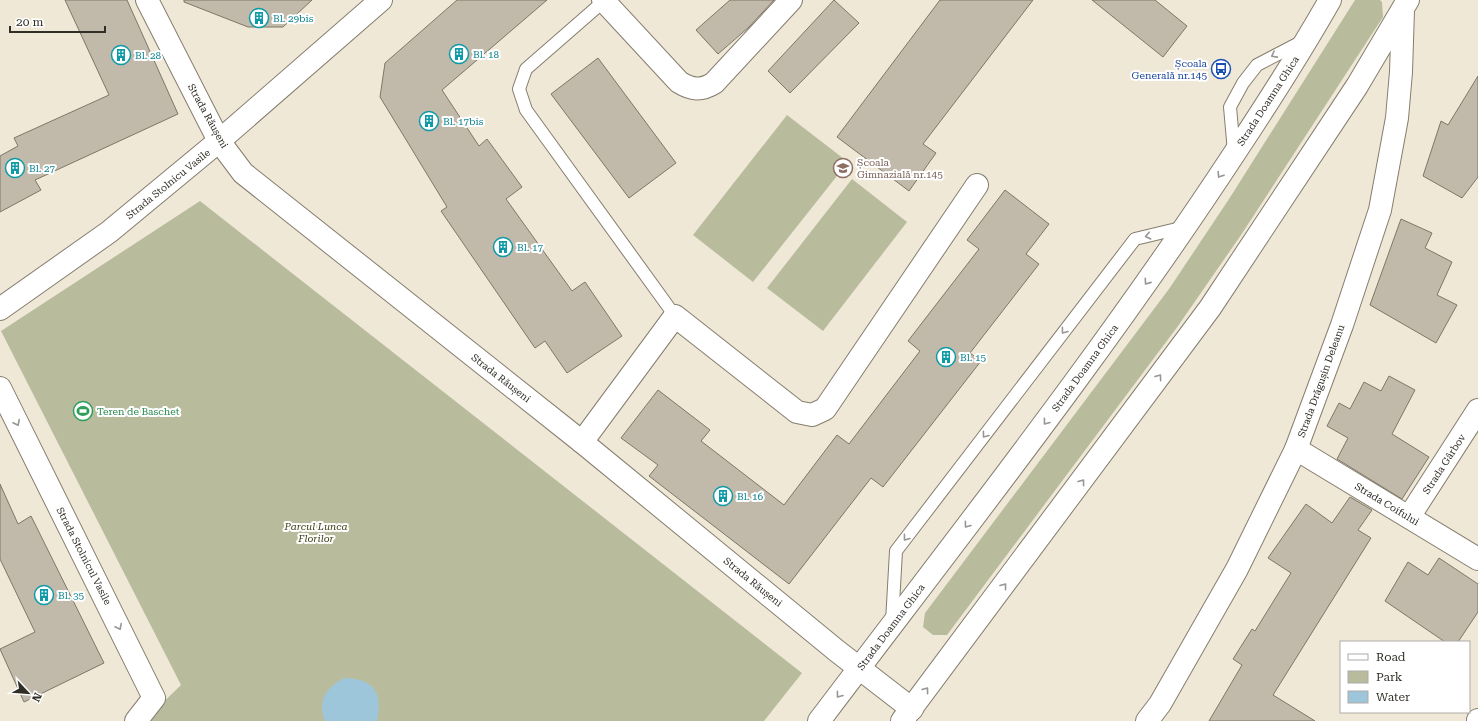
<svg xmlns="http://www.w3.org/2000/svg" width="1478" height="721" font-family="'Roboto Serif',serif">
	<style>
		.green { fill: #b8bc9c }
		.water { fill: #9ec6da }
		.building { fill: #c1b9a9; stroke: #7e7767 }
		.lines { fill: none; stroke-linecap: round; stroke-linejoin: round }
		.lane-casing { stroke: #857d6e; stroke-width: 14 }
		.street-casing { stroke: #857d6e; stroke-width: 24 }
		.secondary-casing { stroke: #857d6e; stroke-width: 24 }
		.lane { stroke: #fff; stroke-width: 12 }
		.street { stroke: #fff; stroke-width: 22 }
		.secondary { stroke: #fff; stroke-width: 22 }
		.oneway { stroke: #989693 }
		.labels { text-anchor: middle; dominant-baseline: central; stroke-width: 4; stroke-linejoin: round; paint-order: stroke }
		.culture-label { font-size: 10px; fill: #0d838f; stroke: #fff; text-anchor: start }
		.transit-label { font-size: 10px; fill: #164399; stroke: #fff; text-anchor: end }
		.street-label { font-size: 10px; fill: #312e27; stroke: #fff }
		.education-label { font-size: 10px; fill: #785e54; stroke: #fff; text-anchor: start }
		.leisure-label { font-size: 10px; fill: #27864d; stroke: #fff; text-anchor: start }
		.park-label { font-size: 10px; font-style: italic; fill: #3a3d0f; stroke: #fff }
	</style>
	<rect width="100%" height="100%" fill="#f0e8d7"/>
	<g class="green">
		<path d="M 1355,0 L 1380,0 L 1382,2 L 1383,17 L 1241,235 L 1178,326 L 947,635 L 933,635 L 923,627 L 925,613 L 1169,289 L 1229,199 Z"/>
		<path d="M 787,115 L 848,162 L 753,282 L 693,235 Z"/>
		<path d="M 852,179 L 907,222 L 823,331 L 767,288 Z"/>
		<path d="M 200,201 L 802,673 L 764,721 L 144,721 L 181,685 L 1,331 Z"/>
	</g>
	<path class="water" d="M 344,678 C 374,679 383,692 377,721 L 325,721 C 317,700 326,688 344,678 Z"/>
	<g class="building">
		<path d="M 65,0 L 127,0 L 178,114 L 35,180 L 41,190 L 0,212 L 0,156 L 18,146 L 14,138 L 109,95 Z"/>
		<path d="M 184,0 L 312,0 L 283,27 L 248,27 L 184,2 Z"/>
		<path d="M 457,0 L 547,0 L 442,90 L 479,146 L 487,139 L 522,187 L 506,199 L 572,291 L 585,282 L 622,336 L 567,373 L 545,341 L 535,348 L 441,211 L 447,207 L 380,97 L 385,63 Z"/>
		<path d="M 730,0 L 774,0 L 749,27 L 718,54 L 696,30 Z"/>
		<path d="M 834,0 L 859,23 L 790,93 L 768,71 Z"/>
		<path d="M 940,0 L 1033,0 L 923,144 L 936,153 L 909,191 L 837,137 Z"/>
		<path d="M 1092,0 L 1155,0 L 1187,26 L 1163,57 Z"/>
		<path d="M 598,58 L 676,163 L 629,198 L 551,94 Z"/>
		<path d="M 1478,76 L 1478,177 L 1462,198 L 1423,176 L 1441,121 L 1448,125 Z"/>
		<path d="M 1005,190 L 1049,224 L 1026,254 L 1039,264 L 970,353 L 981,361 L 883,487 L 871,478 L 789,584 L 649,476 L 658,465 L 621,438 L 658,390 L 710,430 L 701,441 L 784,505 L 837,435 L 849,444 L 920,351 L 908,341 L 979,249 L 967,240 Z"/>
		<path d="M 1401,219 L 1432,233 L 1425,248 L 1452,262 L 1437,295 L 1457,305 L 1436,343 L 1370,305 Z"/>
		<path d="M 1389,376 L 1415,390 L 1392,434 L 1429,457 L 1402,499 L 1337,459 L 1348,438 L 1327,426 L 1339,403 L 1350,409 L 1364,382 L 1381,391 Z"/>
		<path d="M 0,484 L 18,524 L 31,516 L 104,663 L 24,702 L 0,649 L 35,632 L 0,559 Z"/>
		<path d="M 1350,497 L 1372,510 L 1358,530 L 1371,538 L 1273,695 L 1315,721 L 1209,721 L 1242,665 L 1233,659 L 1252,629 L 1255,631 L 1291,573 L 1268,558 L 1306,504 L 1332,523 Z"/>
		<path d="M 1439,558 L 1478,584 L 1478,612 L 1458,642 L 1445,642 L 1385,601 L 1408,562 L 1428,575 Z"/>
	</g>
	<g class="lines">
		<defs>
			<g id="lane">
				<path d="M 604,1 L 526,69 L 519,89 L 526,110 L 675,316"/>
				<path d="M 1234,152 L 1230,107 L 1243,83 L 1257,65 L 1303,41"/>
				<path d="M 892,622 L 896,551 L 1135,239 L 1185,227"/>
			</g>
			<g id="street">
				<path d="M 147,0 L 219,141 L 243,173 L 582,442 L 837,651 L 912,709"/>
				<path d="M 603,0 L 679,82 C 692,90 701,91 714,83 L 791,0"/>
				<path d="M 0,309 L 109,232 L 219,141 L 381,0"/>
				<path d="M 0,388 L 154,698 L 136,721"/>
				<path d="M 582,442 L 675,316 L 797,412 L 812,415 L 825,409 L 977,185"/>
				<path d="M 1296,449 L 1478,559"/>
				<path d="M 1409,517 L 1478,410"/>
				<path d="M 1147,721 L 1160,704 L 1237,569 L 1296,449 L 1342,325 L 1380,210 L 1397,118 L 1401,72 L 1403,10"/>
				<path d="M 1478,721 L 1478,720"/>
			</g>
			<g id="secondary">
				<path d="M 819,721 C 961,533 1107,348 1236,151 C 1269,101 1301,51 1330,0"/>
				<path d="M 902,721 L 1210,308 L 1357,86 L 1408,0"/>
			</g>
		</defs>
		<use href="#lane" class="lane-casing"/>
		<use href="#street" class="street-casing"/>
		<use href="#secondary" class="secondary-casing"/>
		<use href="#lane" class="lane"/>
		<use href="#street" class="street"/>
		<use href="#secondary" class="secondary"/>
	</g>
	<defs><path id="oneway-chevron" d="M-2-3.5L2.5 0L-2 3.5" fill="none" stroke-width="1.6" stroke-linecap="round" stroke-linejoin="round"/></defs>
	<g class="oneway">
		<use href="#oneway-chevron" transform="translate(1274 55) rotate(152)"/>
		<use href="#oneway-chevron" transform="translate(1220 175) rotate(122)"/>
		<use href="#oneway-chevron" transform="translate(1148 236) rotate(167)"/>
		<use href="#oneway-chevron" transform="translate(1147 282) rotate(125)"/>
		<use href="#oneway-chevron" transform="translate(1064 331) rotate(127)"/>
		<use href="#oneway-chevron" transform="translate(1159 377) rotate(-54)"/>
		<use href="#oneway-chevron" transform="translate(1046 422) rotate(127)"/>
		<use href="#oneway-chevron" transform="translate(17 423) rotate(63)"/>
		<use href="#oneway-chevron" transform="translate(985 435) rotate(127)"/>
		<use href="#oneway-chevron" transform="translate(1082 482) rotate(-53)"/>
		<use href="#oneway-chevron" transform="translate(967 525) rotate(127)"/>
		<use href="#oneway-chevron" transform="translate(906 538) rotate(127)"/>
		<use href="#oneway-chevron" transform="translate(1004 586) rotate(-53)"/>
		<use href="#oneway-chevron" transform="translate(119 627) rotate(63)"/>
		<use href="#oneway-chevron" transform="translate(926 690) rotate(-53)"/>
		<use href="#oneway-chevron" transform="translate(839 695) rotate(127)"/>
	</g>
	<defs>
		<symbol id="building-ring" viewBox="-11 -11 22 22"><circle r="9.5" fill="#fff" stroke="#0f9aa8" stroke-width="1.5"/><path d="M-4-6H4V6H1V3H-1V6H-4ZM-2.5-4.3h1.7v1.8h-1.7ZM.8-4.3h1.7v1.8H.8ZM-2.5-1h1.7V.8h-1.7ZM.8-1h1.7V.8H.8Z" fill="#0f9aa8"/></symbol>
		<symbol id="bus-ring" viewBox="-11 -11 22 22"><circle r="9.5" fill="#fff" stroke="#1a4fb4" stroke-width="1.5"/><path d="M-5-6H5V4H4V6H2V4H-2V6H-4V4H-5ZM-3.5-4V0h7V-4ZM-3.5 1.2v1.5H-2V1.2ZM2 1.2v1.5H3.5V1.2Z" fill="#1a4fb4"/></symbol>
		<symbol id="school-ring" viewBox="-11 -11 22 22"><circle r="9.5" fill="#fff" stroke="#8d6e63" stroke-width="1.5"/><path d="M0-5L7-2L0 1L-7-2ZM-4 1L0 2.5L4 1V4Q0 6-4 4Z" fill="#8d6e63"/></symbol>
		<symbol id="stadium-ring" viewBox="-11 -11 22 22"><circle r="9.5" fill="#fff" stroke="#2e9e5b" stroke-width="1.5"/><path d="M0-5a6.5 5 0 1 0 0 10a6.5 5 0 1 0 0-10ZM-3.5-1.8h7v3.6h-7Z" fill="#2e9e5b"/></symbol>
	</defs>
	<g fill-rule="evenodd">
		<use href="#building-ring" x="248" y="7" width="22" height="22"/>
		<use href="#building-ring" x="448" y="43" width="22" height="22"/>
		<use href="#building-ring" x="110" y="44" width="22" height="22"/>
		<use href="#bus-ring" x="1210" y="58" width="22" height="22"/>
		<use href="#building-ring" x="418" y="110" width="22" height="22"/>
		<use href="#building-ring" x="4" y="157" width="22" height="22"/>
		<use href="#school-ring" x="832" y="157" width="22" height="22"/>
		<use href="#building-ring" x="492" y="236" width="22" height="22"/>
		<use href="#building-ring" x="935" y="346" width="22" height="22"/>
		<use href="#stadium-ring" x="72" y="400" width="22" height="22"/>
		<use href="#building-ring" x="712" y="485" width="22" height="22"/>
		<use href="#building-ring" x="33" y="584" width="22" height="22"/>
	</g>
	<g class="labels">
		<g class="culture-label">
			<text x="273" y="18">Bl. 29bis</text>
			<text x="473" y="54">Bl. 18</text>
			<text x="135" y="55">Bl. 28</text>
			<text x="443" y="121">Bl. 17bis</text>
			<text x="29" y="168">Bl. 27</text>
			<text x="517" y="247">Bl. 17</text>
			<text x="960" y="357">Bl. 15</text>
			<text x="737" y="496">Bl. 16</text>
			<text x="58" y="595">Bl. 35</text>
		</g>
		<g class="transit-label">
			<text x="1207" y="63">Școala<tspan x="1207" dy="12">Generală nr.145</tspan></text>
		</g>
		<g class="street-label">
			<text transform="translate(1268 101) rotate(-57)">Strada Doamna Ghica</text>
			<text transform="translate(208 116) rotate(61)">Strada Răușeni</text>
			<text transform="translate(168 184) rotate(-39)">Strada Stolnicu Vasile</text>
			<text transform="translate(1085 368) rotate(-54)">Strada Doamna Ghica</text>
			<text transform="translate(501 378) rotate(38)">Strada Răușeni</text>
			<text transform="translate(1321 381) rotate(-70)">Strada Drăgușin Deleanu</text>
			<text transform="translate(1444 464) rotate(-57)">Strada Gârbov</text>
			<text transform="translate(1387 504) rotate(31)">Strada Coifului</text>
			<text transform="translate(84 556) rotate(63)">Strada Stolnicul Vasile</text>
			<text transform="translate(753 582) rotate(39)">Strada Răușeni</text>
			<text transform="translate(891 627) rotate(-53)">Strada Doamna Ghica</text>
		</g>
		<g class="education-label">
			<text x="857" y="162">Școala<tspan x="857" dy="12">Gimnazială nr.145</tspan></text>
		</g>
		<g class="leisure-label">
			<text x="97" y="411">Teren de Baschet</text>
		</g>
		<g class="park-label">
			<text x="316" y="526">Parcul Lunca<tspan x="316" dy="12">Florilor</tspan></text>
		</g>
	</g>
	<rect x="1340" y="641" width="130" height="72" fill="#ffffff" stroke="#adaba9"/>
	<rect x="1348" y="654" width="20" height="6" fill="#ffffff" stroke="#adaba9"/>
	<text x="1376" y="661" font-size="12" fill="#312e27">Road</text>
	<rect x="1348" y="671" width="20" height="12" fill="#b8bc9c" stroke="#adaba9"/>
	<text x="1376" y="681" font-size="12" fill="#312e27">Park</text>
	<rect x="1348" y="691" width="20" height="12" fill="#9ec6da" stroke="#adaba9"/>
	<text x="1376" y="701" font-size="12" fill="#312e27">Water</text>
	<g transform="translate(28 693) rotate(116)" stroke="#ffffff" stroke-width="3" paint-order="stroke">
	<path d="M0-3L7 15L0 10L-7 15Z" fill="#312e27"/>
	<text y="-6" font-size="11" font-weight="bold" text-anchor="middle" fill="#312e27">N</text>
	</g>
	<path d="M10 26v6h95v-6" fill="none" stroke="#312e27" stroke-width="2"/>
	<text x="16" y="26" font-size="12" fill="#312e27" stroke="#ffffff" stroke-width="3" paint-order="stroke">20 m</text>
</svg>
